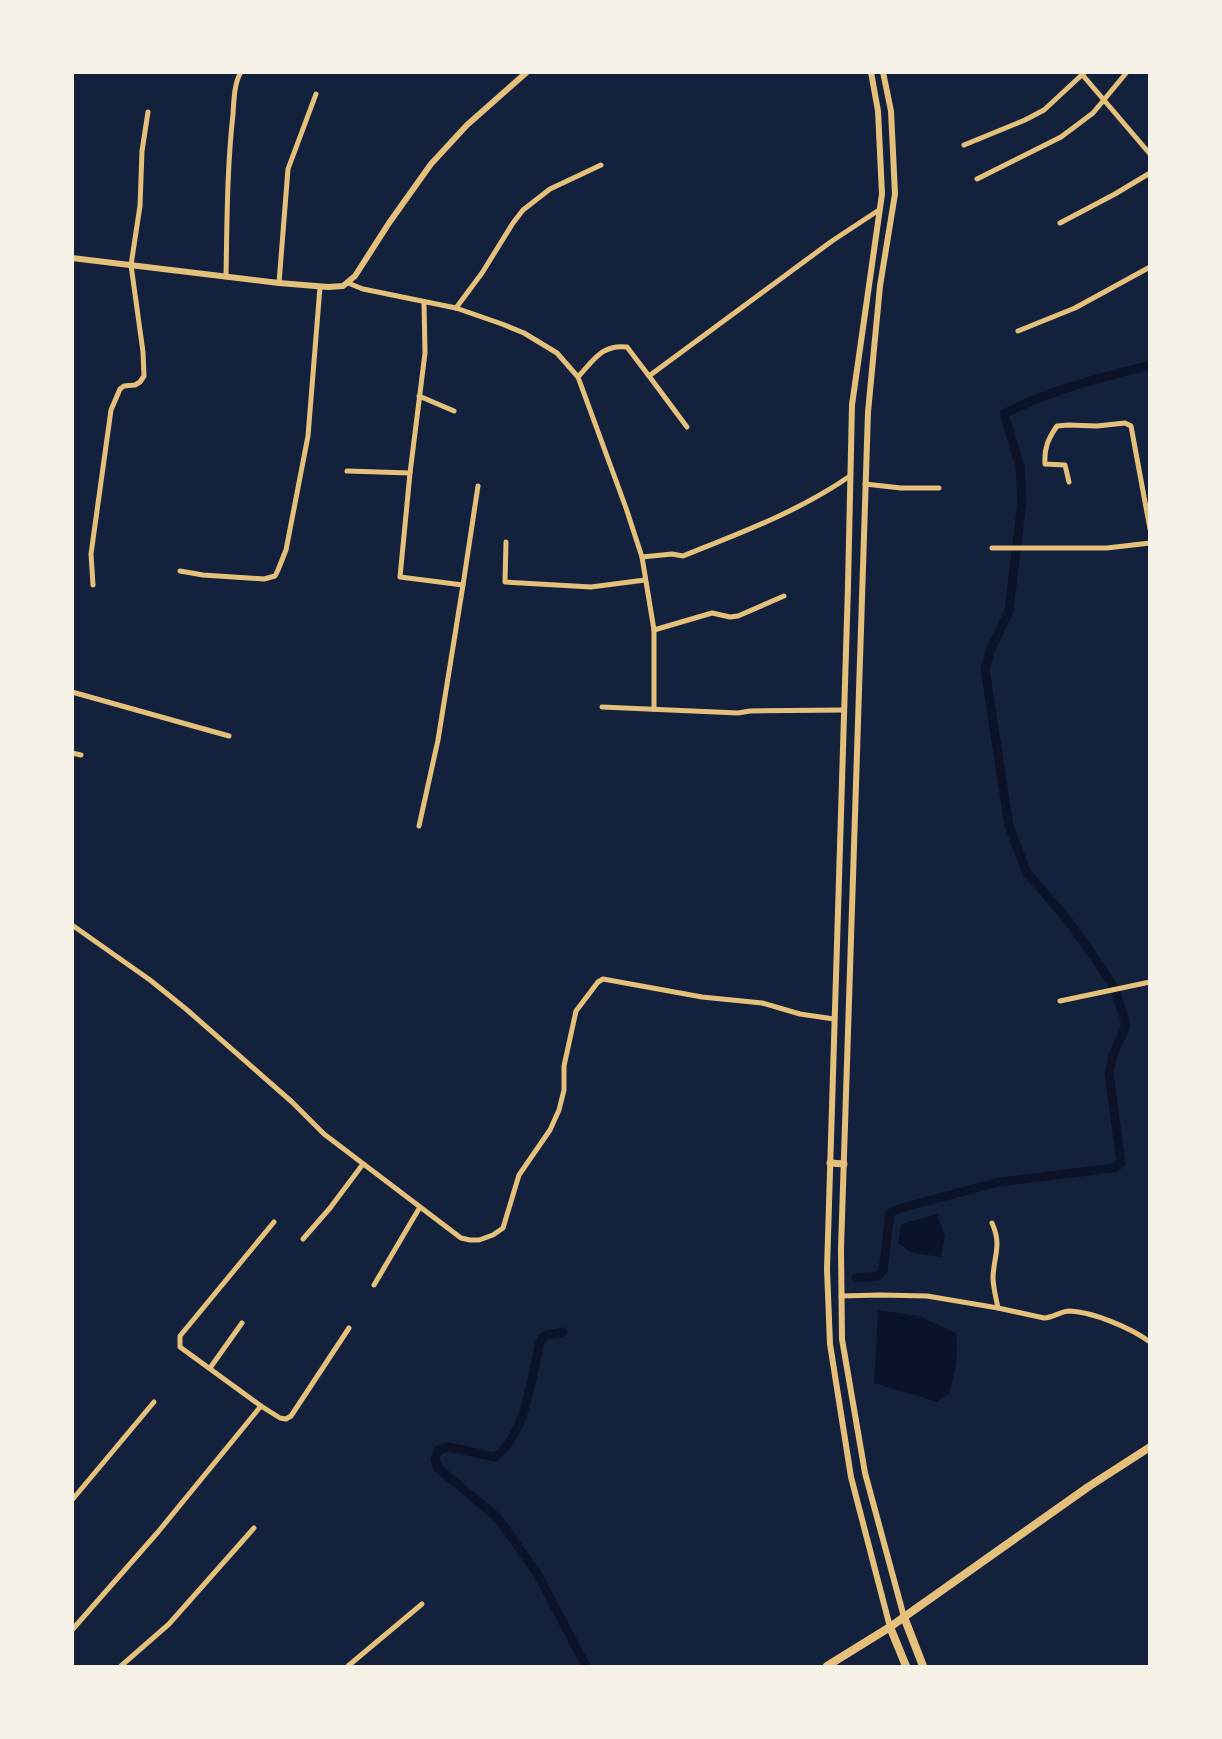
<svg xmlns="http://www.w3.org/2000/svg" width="1222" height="1739" font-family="'Libre Baskerville',serif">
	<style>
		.water { fill: #0b132b }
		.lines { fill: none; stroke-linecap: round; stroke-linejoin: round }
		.canal { stroke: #0b132b; stroke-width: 9 }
		.minor { stroke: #e5c07b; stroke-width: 5 }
		.tertiary { stroke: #e5c07b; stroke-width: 6 }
		.secondary { stroke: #e5c07b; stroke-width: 7 }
		.primary { stroke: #e5c07b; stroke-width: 8 }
	</style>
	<rect width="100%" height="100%" fill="#14213d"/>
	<g class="water">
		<path d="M 937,1214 L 945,1236 L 941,1257 L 912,1253 L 898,1243 L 901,1224 Z"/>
		<path d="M 878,1310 L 919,1316 L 956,1333 C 959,1354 955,1374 949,1394 L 937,1402 L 874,1383 Z"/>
	</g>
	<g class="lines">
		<g class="canal">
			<path d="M 1113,985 L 1068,920 L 1027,873 L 1009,826 L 985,669 L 990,651 L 1009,611 L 1022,501 L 1020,466 L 1004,414 C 1049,390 1100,378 1150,365"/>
			<path d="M 856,1278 L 878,1276 L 883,1271 L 890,1213 L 901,1208 L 999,1182 L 1114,1168 L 1121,1163 L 1109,1073 L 1113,1055 L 1125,1028 L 1125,1020 L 1116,993"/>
			<path d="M 563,1332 C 546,1335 540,1333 538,1352 C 530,1385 524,1436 495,1457 L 449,1447 L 438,1450 L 435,1459 L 438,1468 L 498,1518 L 538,1575 L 586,1666"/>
		</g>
		<g class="minor">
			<path d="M 1080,72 L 1150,154"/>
			<path d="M 964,145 L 1025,120 L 1044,110 L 1085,72"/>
			<path d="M 977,179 L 1061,137 L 1093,113 L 1127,72"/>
			<path d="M 1060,223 L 1115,194 L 1150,173"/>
			<path d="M 226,277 C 227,222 227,168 233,114 C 234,101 234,83 241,72"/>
			<path d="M 279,283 L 288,169 L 316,94"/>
			<path d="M 348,283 L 363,289 L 456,308 L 502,324 L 524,333 L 557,353 L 578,377 L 626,508 L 642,557 L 654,630 L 654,709"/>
			<path d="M 424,302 L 425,353 L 410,473 L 400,577 L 463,585 L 478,486"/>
			<path d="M 456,308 L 482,273 L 513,223 L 523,210 L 550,189 L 601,165"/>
			<path d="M 1018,331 L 1075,308 L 1150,267"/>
			<path d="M 649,376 L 687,427"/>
			<path d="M 578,377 C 594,360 602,344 627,347 L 649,376 L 832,241 L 879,210"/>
			<path d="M 419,396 L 454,411"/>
			<path d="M 347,471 L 410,473"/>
			<path d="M 1069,482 L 1065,465 L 1045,464 C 1044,448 1048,439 1057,426 L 1068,425 L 1097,426 L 1125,423 L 1131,426 L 1150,529"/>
			<path d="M 865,484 L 901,488 L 939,488"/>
			<path d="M 506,542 L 505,582 L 591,587 L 645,580"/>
			<path d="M 992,548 L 1107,548 L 1150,543"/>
			<path d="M 642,557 L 672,554 L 683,556 C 740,533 798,512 850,476"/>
			<path d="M 180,571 L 203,575 L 264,579 L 275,576 L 278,570 L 286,550 L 308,436 L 320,287"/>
			<path d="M 93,585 L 91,554 L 111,410 L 120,389 L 124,386 L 135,385 L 140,382 L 144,376 L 143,352 L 131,265 L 140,206 L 142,151 L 148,112"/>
			<path d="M 654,630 L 712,613 L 730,617 L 738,616 L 784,596"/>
			<path d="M 72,692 L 229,736"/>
			<path d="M 602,707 L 738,713 L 750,711 L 844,710"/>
			<path d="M 72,753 L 81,755"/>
			<path d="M 419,826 L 438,740 L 463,585"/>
			<path d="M 72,925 L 150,980 L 186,1009 L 292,1102 L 324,1134 L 461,1238 L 470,1240 L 479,1240 L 493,1235 L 503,1228 L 519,1175 L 550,1130 L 559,1110 L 564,1090 L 564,1066 L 576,1011 L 598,982 L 603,979 L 702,997 L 762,1003 L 800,1014 L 834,1019"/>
			<path d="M 1060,1001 L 1150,982"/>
			<path d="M 274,1222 L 180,1336 L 180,1347 L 261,1406 L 280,1418 L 286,1419 L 291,1416 L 349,1328"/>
			<path d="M 992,1223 C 1002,1245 994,1255 993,1277 C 993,1287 996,1298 998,1308"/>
			<path d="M 303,1239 L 330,1208 L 363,1164"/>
			<path d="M 374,1285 L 420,1207"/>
			<path d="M 841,1296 L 880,1295 L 927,1296 L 998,1308 L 1044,1318 C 1053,1318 1060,1311 1070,1311 C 1093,1312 1131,1328 1150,1342"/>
			<path d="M 210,1368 L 242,1323"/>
			<path d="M 72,1500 L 154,1402"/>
			<path d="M 72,1630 L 158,1532 L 261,1406"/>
			<path d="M 121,1666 L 169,1624 L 254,1528"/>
			<path d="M 348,1666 L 422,1604"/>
		</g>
		<g class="tertiary">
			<path d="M 871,72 L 878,111 L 882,194 L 852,405 L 848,586 L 827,1269 L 830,1344 L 851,1477 L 890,1627"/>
			<path d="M 883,72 L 891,111 L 895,194 L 880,286 L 868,412 L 841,1249 L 842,1339 L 865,1473 L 904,1617"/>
			<path d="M 72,258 L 279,283 L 328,287 L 343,286 L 355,276 L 389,223 L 431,164 L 467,125 L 527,72"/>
		</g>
		<path class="secondary" d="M 830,1163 L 844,1164"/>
		<g class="primary">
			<path d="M 904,1617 L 923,1666"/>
			<path d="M 890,1627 L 906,1666"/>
			<path d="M 827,1666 L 890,1627 L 1088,1487 L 1150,1447"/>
		</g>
	</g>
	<rect width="1222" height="1739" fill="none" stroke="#f6f1e7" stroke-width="148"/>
</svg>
